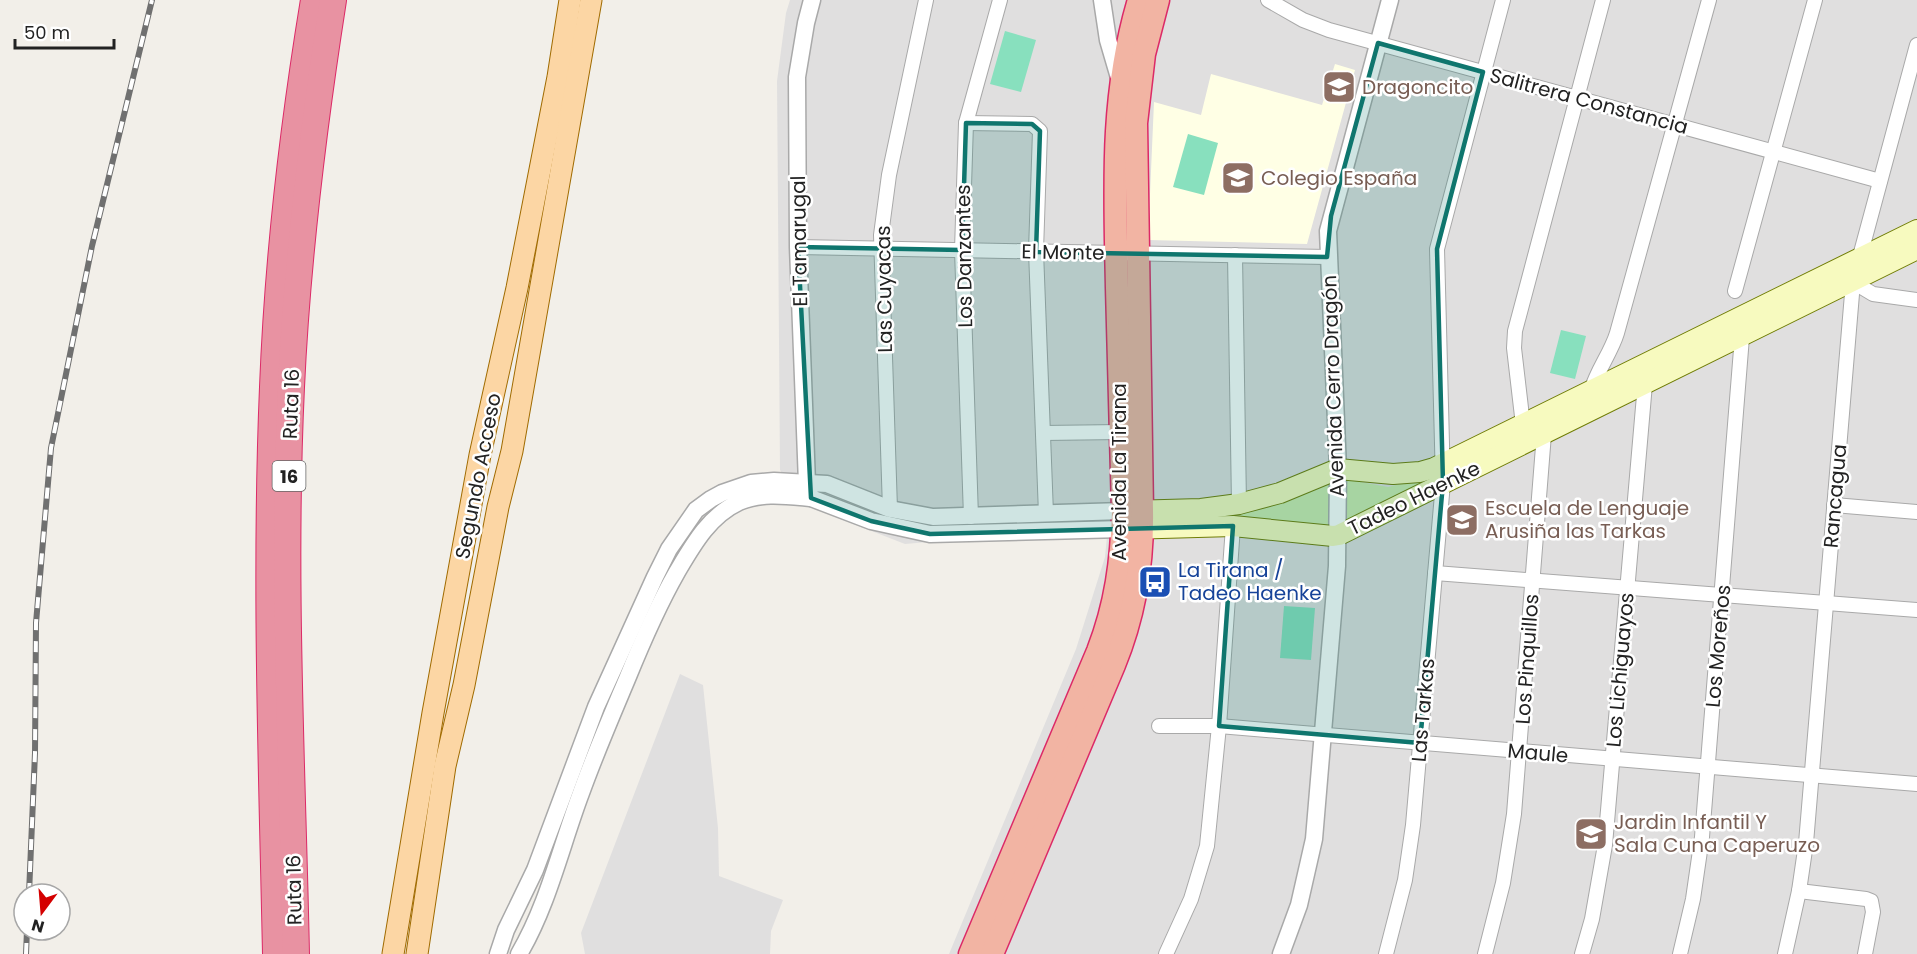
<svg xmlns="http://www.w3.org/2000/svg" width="1917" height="954" font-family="Poppins,sans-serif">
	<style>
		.residential { fill: #e0dfdf }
		.education { fill: #ffffe5 }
		.grass { fill: #cdebb0 }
		.pitch { fill: #88e0be }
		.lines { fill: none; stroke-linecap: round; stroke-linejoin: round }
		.minor-casing { stroke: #a9a9a9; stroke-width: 16 }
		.tertiary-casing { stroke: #a9a9a9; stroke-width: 19 }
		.secondary-casing { stroke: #707d05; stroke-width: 22 }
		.primary-casing { stroke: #a06b00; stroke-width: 23 }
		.trunk-casing { stroke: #dc2a67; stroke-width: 25 }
		.motorway-casing { stroke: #dc2a67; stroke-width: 28 }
		.minor { stroke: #fff; stroke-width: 14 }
		.tertiary { stroke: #fff; stroke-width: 16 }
		.secondary { stroke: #f7fabf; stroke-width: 20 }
		.primary { stroke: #fcd6a4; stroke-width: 21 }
		.trunk { stroke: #f2b4a3; stroke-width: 22 }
		.motorway { stroke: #e892a2; stroke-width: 26 }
		.rail-casing { stroke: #707070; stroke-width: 6 }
		.rail { stroke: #fff; stroke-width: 4; stroke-dasharray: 11; stroke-linecap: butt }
		.marked { fill: #0f766e; fill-opacity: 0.2; stroke: #0f766e; stroke-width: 4.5; stroke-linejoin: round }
		.labels { text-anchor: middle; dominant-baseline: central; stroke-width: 5; stroke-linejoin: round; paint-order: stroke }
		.shield { fill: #fff; stroke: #646464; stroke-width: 1.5 }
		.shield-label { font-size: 18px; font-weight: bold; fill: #222 }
		.education-label { font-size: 20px; fill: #785e54; stroke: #fff; text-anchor: start }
		.street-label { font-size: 20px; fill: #222; stroke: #fff }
		.transit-label { font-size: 20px; fill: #164399; stroke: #fff; text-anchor: start }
	</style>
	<rect width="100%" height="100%" fill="#f2efe9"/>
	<g class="residential">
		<path d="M 790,0 L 1917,0 L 1917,954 L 949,954 L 1076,649 L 1105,557 L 1108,526 L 905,544 L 802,504 L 780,470 L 777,81 L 786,13 Z"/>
		<path d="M 680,674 L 703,685 L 718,828 L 719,876 L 783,900 L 771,931 L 770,954 L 585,954 L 581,933 Z"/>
	</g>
	<path class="education" d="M 1335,64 L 1355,70 L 1307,244 L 1148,240 L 1154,102 L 1201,115 L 1211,74 L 1322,105 Z"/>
	<g class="grass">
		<path d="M 1345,479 L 1388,487 L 1420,479 L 1423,484 L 1347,524 Z"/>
		<path d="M 1330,482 L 1331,527 L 1289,522 L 1155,524 Z"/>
	</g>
	<g class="pitch">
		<path d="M 1005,31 L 1036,40 L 1021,92 L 990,84 Z"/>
		<path d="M 1188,134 L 1218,143 L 1204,195 L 1173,187 Z"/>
		<path d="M 1561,330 L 1586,336 L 1575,379 L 1550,373 Z"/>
		<path d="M 1284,606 L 1315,608 L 1311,660 L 1280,658 Z"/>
	</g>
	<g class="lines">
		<defs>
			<g id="minor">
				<path d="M 1268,0 L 1303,20 L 1329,30 L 1880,181"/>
				<path d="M 966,123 L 1032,124 L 1040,131 L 1036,251 L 1046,514"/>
				<path d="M 798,247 L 1328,257"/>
				<path d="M 1235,255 L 1239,504"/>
				<path d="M 1853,282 L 1873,294 L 1917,300"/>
				<path d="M 1735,291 L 1815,0"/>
				<path d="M 1591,391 C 1597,370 1611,353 1617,333 L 1709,0"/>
				<path d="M 1523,425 L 1514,348 L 1515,331 L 1603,0"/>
				<path d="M 1043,433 L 1121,432"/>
				<path d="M 1834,505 L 1917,512"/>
				<path d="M 890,509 L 881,235 L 889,175 L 926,0"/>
				<path d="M 971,517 L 962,250 L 966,123 L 1000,0"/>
				<path d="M 1435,573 L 1917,610"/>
				<path d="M 1159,726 L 1219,726 L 1917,784"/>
				<path d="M 1799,891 L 1866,899 L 1871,901 L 1873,912 L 1865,954"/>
				<path d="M 1166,954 L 1191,899 L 1207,846 L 1219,726 L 1233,526"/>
				<path d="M 1386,954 L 1405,880 L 1413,825 L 1443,483 L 1437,249 L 1503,0"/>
				<path d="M 1485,954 L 1503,883 L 1514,814 L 1544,434"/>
				<path d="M 1582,954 L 1592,919 L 1605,845 L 1645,384"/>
				<path d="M 1680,954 L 1693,899 L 1702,837 L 1742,337"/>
				<path d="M 1785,954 L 1799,891 L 1806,843 L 1853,282 L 1917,45"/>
			</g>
			<g id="tertiary">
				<path d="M 812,0 L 806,23 L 797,77 L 798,247 L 807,483 L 811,498 L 871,521 L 930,534 L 1123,529"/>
				<path d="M 1102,0 L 1108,40 L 1120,81"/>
				<path d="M 498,954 L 506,930 L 535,870 L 596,707 L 655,577 L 669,549 L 696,510 L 711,499 L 722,493 L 751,483 L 774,481 L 827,484 L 890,509 L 933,517 L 1123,511"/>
				<path d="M 519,954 C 548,905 561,846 581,793 C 595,754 611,717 627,679 C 642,642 657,607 677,572 C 693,545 709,516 739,502 C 761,492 788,496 811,498"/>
				<path d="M 1281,954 L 1299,905 L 1314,839 L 1337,566 L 1338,469 L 1328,231 L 1390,0"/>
			</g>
			<g id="secondary">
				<path d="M 1128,511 L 1201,509 L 1239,504 L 1280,493 L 1338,469 L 1393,474 L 1420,472 L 1434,468 L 1917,230"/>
				<path d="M 1126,529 L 1233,526 L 1333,536 L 1339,535 L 1917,249"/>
			</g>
			<g id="primary">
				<path d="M 393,954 L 433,713 L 480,455 L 517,288 L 558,77 L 570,0"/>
				<path d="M 417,954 L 445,766 L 464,685 L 498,507 L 512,451 L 591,0"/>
			</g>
			<g id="trunk">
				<path d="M 970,954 L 1098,651 C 1116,605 1122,560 1123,511 C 1121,437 1119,363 1117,288 C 1115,189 1110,97 1139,0"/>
				<path d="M 992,954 L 1114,665 C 1135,614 1143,565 1142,510 L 1136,123 L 1144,54 L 1158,0"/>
			</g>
			<g id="motorway">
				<path d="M 276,954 C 272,765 265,576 273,387 C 278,258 293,128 314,0"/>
				<path d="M 296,954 C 292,765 282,576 291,387 C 297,257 313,128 333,0"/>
			</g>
		</defs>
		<use href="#minor" class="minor-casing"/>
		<use href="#tertiary" class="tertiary-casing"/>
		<use href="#secondary" class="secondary-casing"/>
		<use href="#primary" class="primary-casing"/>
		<use href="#trunk" class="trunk-casing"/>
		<use href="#motorway" class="motorway-casing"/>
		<use href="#minor" class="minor"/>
		<use href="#tertiary" class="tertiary"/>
		<use href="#secondary" class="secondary"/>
		<use href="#primary" class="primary"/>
		<use href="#trunk" class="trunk"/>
		<use href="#motorway" class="motorway"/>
		<defs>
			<g id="rail">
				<path d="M 29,894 L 35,753 L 36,623 L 51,448 L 92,246 L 152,0"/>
				<path d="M 26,954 L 27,930"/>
			</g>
		</defs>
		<use href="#rail" class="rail-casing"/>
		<use href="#rail" class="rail"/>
	</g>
	<path class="marked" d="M 1378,43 L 1483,72 L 1437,249 L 1443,483 L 1420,743 L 1219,726 L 1233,526 L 930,534 L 871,521 L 811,498 L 798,247 L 962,250 L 966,123 L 1032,124 L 1040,131 L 1036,252 L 1327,257 L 1331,216 Z"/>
	<defs>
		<symbol id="school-square" viewBox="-11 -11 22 22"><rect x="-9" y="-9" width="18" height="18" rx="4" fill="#8d6e63" stroke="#fff"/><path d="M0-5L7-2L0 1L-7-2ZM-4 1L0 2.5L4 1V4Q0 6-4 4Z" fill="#fff"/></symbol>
		<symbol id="bus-square" viewBox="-11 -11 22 22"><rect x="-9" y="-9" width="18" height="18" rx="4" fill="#1a4fb4" stroke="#fff"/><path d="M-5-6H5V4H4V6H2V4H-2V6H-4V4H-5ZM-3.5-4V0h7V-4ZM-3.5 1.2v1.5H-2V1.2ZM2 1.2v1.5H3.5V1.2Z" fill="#fff"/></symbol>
	</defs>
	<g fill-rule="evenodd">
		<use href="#school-square" x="1320" y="68" width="38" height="38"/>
		<use href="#school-square" x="1219" y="159" width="38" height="38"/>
		<use href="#school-square" x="1443" y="501" width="38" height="38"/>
		<use href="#bus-square" x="1136" y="563" width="38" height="38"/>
		<use href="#school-square" x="1572" y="815" width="38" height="38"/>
	</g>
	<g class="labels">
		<rect class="shield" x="272.5" y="461" width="33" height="30" rx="4.5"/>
		<g class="shield-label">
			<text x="289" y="476">16</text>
		</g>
		<g class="education-label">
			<text x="1362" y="87">Dragoncito</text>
			<text x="1261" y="178">Colegio España</text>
			<text x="1485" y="508">Escuela de Lenguaje<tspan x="1485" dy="23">Arusiña las Tarkas</tspan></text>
			<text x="1614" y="822">Jardin Infantil Y<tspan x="1614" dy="23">Sala Cuna Caperuzo</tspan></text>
		</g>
		<g class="street-label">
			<text transform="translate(1589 101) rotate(15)">Salitrera Constancia</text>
			<text transform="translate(799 241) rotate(-91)">El Tamarugal</text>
			<text transform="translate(1063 252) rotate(1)">El Monte</text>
			<text transform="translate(964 256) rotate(-91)">Los Danzantes</text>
			<text transform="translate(884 289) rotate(-91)">Las Cuyacas</text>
			<text transform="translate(1333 386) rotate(-92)">Avenida Cerro Dragón</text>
			<text transform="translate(291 404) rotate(-88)">Ruta 16</text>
			<text transform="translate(1119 472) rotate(-90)">Avenida La Tirana</text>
			<text transform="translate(478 476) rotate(-79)">Segundo Acceso</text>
			<text transform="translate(1835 496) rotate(-85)">Rancagua</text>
			<text transform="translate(1414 498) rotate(-26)">Tadeo Haenke</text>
			<text transform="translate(1718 646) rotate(-85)">Los Moreños</text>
			<text transform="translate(1527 659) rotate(-86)">Los Pinquillos</text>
			<text transform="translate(1620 670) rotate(-85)">Los Lichiguayos</text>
			<text transform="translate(1423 710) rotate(-85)">Las Tarkas</text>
			<text transform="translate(1538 753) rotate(5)">Maule</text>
			<text transform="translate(294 890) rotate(-91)">Ruta 16</text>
		</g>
		<g class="transit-label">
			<text x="1178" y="570">La Tirana /<tspan x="1178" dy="23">Tadeo Haenke</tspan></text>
		</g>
	</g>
	<g transform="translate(42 912) rotate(196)"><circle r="28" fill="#ffffff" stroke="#a7a7a7" stroke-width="1.5"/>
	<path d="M0-4.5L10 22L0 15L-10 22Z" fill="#d40000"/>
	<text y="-9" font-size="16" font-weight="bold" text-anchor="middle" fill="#222222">N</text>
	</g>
	<path d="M15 39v9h99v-9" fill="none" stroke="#222222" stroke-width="3"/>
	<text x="24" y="39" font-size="18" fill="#222222" stroke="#ffffff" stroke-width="4.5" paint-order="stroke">50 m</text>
</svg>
